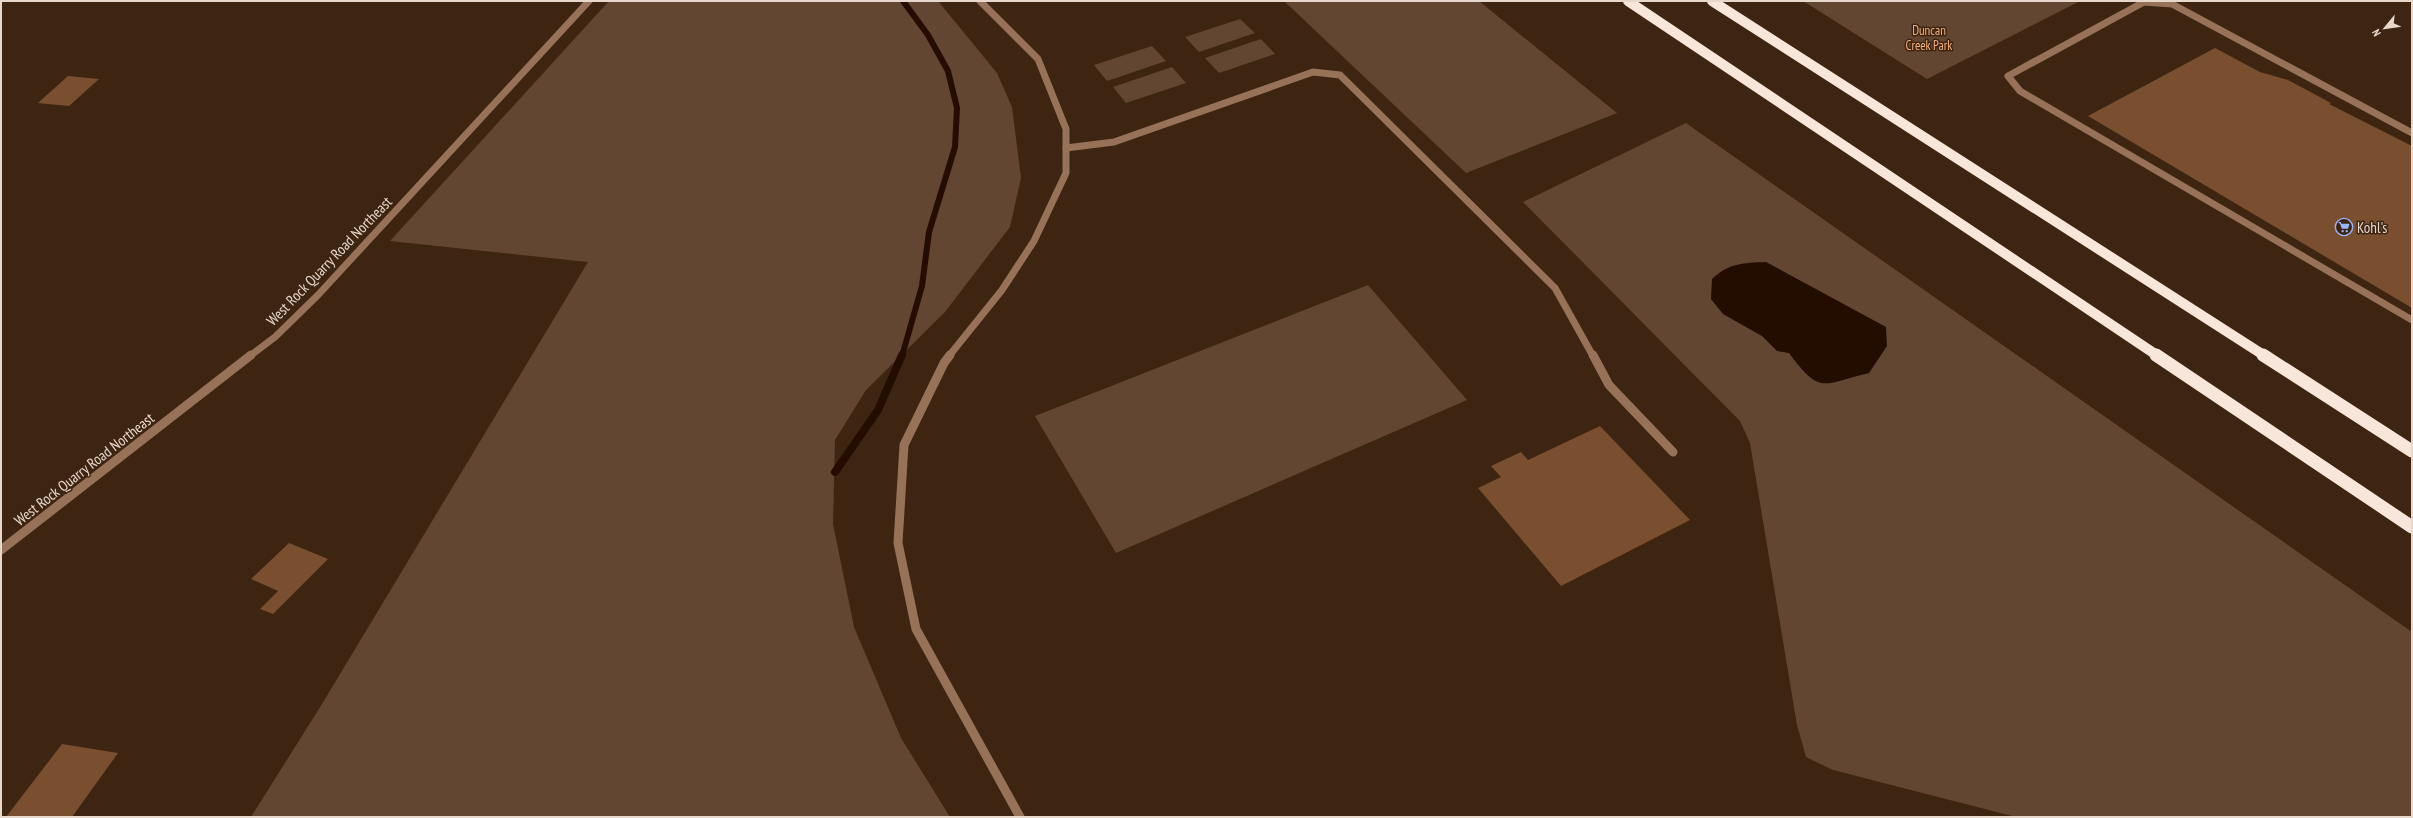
<svg xmlns="http://www.w3.org/2000/svg" width="2413" height="818" font-family="'PT Sans Narrow',sans-serif">
	<style>
		.green { fill: #634631 }
		.water { fill: #220d00 }
		.lines { fill: none; stroke-linecap: round; stroke-linejoin: round }
		.stream-far1 { stroke: #220d00; stroke-width: 6 }
		.stream { stroke: #220d00; stroke-width: 8 }
		.building { fill: #794f2f }
		.service-far1 { stroke: #977258; stroke-width: 7 }
		.service { stroke: #977258; stroke-width: 9 }
		.minor-far1 { stroke: #977258; stroke-width: 7 }
		.minor { stroke: #977258; stroke-width: 9 }
		.motorway-far1 { stroke: #f9e6da; stroke-width: 10 }
		.motorway { stroke: #f9e6da; stroke-width: 13 }
		.labels { text-anchor: middle; dominant-baseline: central; stroke-width: 3; stroke-linejoin: round; paint-order: stroke }
		.far-park-label { font-size: 13px; fill: #f4af7d; stroke: #3d2512 }
		.poi-label { font-size: 15px; fill: #e8d8cc; stroke: #3d2512; text-anchor: start }
		.street-label { font-size: 15px; fill: #e8d8cc; stroke: #3d2512 }
	</style>
	<rect width="100%" height="100%" fill="#3d2512"/>
	<g class="green">
		<path d="M 609,1 L 938,1 L 997,73 L 1012,107 L 1021,178 L 1010,227 L 945,312 L 866,390 L 835,440 L 833,524 L 854,627 L 901,738 L 950,817 L 251,817 L 322,704 L 588,262 L 390,241 Z"/>
		<path d="M 1284,1 L 1479,1 L 1617,113 L 1466,173 Z"/>
		<path d="M 1803,1 L 2080,1 L 1927,79 Z"/>
		<path d="M 1240,19 L 1255,33 L 1199,52 L 1185,37 Z"/>
		<path d="M 1261,39 L 1275,54 L 1219,73 L 1205,58 Z"/>
		<path d="M 1152,46 L 1166,61 L 1107,81 L 1094,65 Z"/>
		<path d="M 1172,67 L 1186,83 L 1126,103 L 1113,87 Z"/>
		<path d="M 1686,123 L 2412,632 L 2412,817 L 2016,817 L 1833,770 L 1806,757 L 1797,725 L 1750,443 L 1740,421 L 1523,202 Z"/>
		<path d="M 1368,285 L 1467,400 L 1116,553 L 1035,416 Z"/>
	</g>
	<path class="water" d="M 1766,262 L 1886,327 L 1887,346 L 1869,373 C 1822,384 1821,396 1789,353 L 1777,351 L 1762,336 L 1723,314 L 1711,299 L 1712,279 C 1729,263 1743,263 1766,262 Z"/>
	<g class="lines">
		<path class="stream-far1" d="M 902,356 L 922,286 L 929,232 L 955,147 L 957,108 L 948,71 L 928,35 L 903,1"/>
		<path class="stream" d="M 835,472 L 878,410 L 902,355"/>
	</g>
	<g class="building">
		<path d="M 2215,48 L 2260,72 L 2288,80 L 2331,103 L 2329,104 L 2412,146 L 2412,308 L 2088,116 Z"/>
		<path d="M 68,76 L 99,79 L 69,106 L 38,103 Z"/>
		<path d="M 1600,426 L 1690,520 L 1561,586 L 1478,488 L 1501,477 L 1491,466 L 1521,452 L 1528,460 Z"/>
		<path d="M 289,543 L 328,559 L 273,614 L 260,609 L 278,591 L 251,579 Z"/>
		<path d="M 62,744 L 118,753 L 72,817 L 6,817 Z"/>
	</g>
	<g class="lines">
		<g class="service-far1">
			<path d="M 2412,133 L 2172,4 L 2144,2 L 2008,76 L 2020,91 L 2412,320"/>
			<path d="M 1066,148 L 1114,142 L 1313,72 L 1340,75 L 1555,288 L 1593,356"/>
			<path d="M 949,356 L 1002,290 L 1034,241 L 1066,173 L 1066,129 L 1038,59 L 980,1"/>
		</g>
		<g class="service">
			<path d="M 950,355 L 944,363 L 904,445 L 898,543 L 916,629 L 1020,817"/>
			<path d="M 1593,355 L 1609,385 L 1673,452"/>
		</g>
		<path class="minor-far1" d="M 250,356 L 275,337 L 318,295 L 589,1"/>
		<path class="minor" d="M 1,550 L 251,355"/>
		<g class="motorway-far1">
			<path d="M 1628,1 L 2158,356"/>
			<path d="M 1712,1 L 2265,356"/>
		</g>
		<g class="motorway">
			<path d="M 2156,355 L 2412,527"/>
			<path d="M 2263,355 L 2412,451"/>
		</g>
	</g>
	<defs>
		<symbol id="supermarket-ring" viewBox="-11 -11 22 22"><circle r="9.5" fill="#3d2512" stroke="#98b5fd" stroke-width="1.5"/><path d="M-6-5.5h2.5l.6 2H6L4.5 2H-2.5L-4.4-4H-6ZM-1.5 3.2a1.3 1.3 0 1 0 .1 0ZM3 3.2a1.3 1.3 0 1 0 .1 0Z" fill="#98b5fd"/></symbol>
	</defs>
	<g fill-rule="evenodd">
		<use href="#supermarket-ring" x="2334" y="217" width="20" height="20"/>
	</g>
	<g class="labels">
		<g class="far-park-label">
			<text x="1929" y="30">Duncan<tspan x="1929" dy="15">Creek Park</tspan></text>
		</g>
		<g class="poi-label">
			<text x="2357" y="227">Kohl's</text>
		</g>
		<g class="street-label">
			<text transform="translate(329 261) rotate(-46)">West Rock Quarry Road Northeast</text>
			<text transform="translate(84 469) rotate(-38)">West Rock Quarry Road Northeast</text>
		</g>
	</g>
	<rect width="2413" height="818" fill="none" stroke="#e8d8cc" stroke-width="4"/>
	<g transform="translate(2385 28) rotate(241)" stroke="#3d2512" stroke-width="3" paint-order="stroke">
	<path d="M0-3L7 15L0 10L-7 15Z" fill="#e8d8cc"/>
	<text y="-6" font-size="11" font-weight="bold" text-anchor="middle" fill="#e8d8cc">N</text>
	</g>
</svg>
